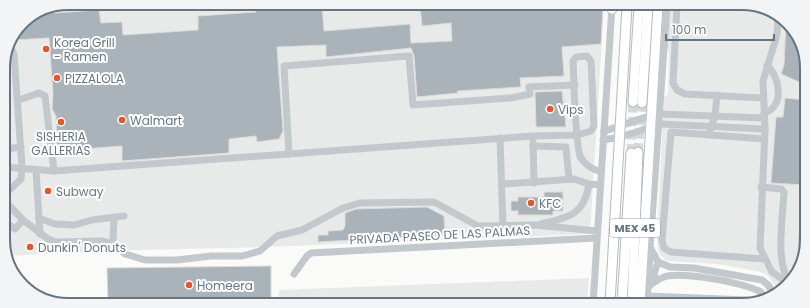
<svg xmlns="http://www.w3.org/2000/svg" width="810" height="308" font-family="Poppins,sans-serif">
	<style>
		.built { fill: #e8e9e9 }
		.building { fill: #aab3b9; stroke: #dcdcda }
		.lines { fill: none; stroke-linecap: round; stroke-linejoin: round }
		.major-tunnel { stroke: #d5d9db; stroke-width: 9; stroke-dasharray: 9 4.5; stroke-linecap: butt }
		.major-casing { stroke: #b5babe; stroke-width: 11 }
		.minor { stroke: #c3c8cc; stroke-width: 7 }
		.major { stroke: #fff; stroke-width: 9 }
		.poi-dot { fill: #e4572e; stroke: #fff; stroke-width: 1.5 }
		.labels { text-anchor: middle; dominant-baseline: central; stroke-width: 4; stroke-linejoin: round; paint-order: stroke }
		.shield { fill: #fff; stroke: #939fa8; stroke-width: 1 }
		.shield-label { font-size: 11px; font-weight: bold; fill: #657683 }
		.poi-label { font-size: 12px; fill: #657683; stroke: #fff; text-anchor: start }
		.street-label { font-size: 12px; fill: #657683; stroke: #fff }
		.rim { fill: none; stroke: #657683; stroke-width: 2 }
	</style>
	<rect width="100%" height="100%" fill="#fafaf8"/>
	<g class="built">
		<path d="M 68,3 L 604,6 L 590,234 L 266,247 L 102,251 L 6,256 L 4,253 L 3,63 L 25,19 Z"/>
		<path d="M 668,6 L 763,7 L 791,25 L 806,59 L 803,261 L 782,292 L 780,292 L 768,276 L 761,272 L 717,264 L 670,261 L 665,260 L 659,254 L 657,241 L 664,97 L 668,94 L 669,52 L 666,46 Z"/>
		<path d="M 589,278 L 587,304 L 278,303 L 279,290 Z"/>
	</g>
	<g class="building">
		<path d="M 277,4 L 322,4 L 324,31 L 410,24 L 411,43 L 452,41 L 451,23 L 422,26 L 420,5 L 603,6 L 601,44 L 562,47 L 564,76 L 520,78 L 521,87 L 457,91 L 458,93 L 417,97 L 414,56 L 411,48 L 326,57 L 326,45 L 277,47 L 283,131 L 279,139 L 257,142 L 256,136 L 229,139 L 229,153 L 122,161 L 122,146 L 57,151 L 56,116 L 52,109 L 53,94 L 49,38 L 14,40 L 25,19 L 54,8 L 54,13 L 99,10 L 101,23 L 122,22 L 123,35 L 198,30 L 198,16 L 256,12 L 255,6 Z"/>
		<path d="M 786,22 L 791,25 L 806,59 L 806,85 L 781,74 L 784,65 Z"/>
		<path d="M 562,91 L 566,127 L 536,127 L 535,92 Z"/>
		<path d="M 785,98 L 806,100 L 805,185 L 771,183 L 776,117 L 783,117 Z"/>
		<path d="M 544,192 L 563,192 L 563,211 L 553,211 L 553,215 L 518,215 L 518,211 L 511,211 L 511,201 L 518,201 L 518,197 L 544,197 Z"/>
		<path d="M 427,207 L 444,216 L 445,235 L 318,242 L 318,235 L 328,235 L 328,231 L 343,230 L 345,226 L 345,213 L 356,209 Z"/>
		<path d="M 799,234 L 804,234 L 803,261 L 797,270 Z"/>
		<path d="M 271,266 L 271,303 L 108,302 L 107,268 Z"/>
	</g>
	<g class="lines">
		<g class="major-tunnel">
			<path d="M 638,152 L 642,103"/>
			<path d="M 631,153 L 633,102"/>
		</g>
		<defs>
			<g id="major">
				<path d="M 612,9 L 614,6"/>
				<path d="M 633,102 L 639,6"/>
				<path d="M 642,103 L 648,6"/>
				<path d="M 610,304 L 627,6"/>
				<path d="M 622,304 L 631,153"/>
				<path d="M 632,304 L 638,152"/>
				<path d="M 640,304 L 658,6"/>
			</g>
		</defs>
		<use href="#major" class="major-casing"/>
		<g class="minor">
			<path d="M 63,5 L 96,3"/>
			<path d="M 667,6 L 650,247 L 658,262 L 670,267 L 694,268 L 762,280 L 769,286 L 773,295"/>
			<path d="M 677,6 L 673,83 L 677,90 L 685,94 L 762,98"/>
			<path d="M 778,16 L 777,35 L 763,81 L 765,129 L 760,248 L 772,272 L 788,283"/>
			<path d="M 19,100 L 39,93 L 45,96 L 54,171"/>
			<path d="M 764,113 C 785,107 780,77 767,65"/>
			<path d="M 710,130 L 715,116 L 717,95"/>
			<path d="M 604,131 C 623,126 641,117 660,114 L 764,118"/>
			<path d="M 500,138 L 503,227"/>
			<path d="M 764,139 L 671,132 L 662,240 L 664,248 L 671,252 L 765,259"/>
			<path d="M 603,140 L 621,137 L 660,124 L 765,129"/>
			<path d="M 533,142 L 534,183"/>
			<path d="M 533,146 L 566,147 L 569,179"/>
			<path d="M 289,154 L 284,66 L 409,56 L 413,105 L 511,98 L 530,94 L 529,87 L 575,85"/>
			<path d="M 8,166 L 6,149 L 21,147"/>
			<path d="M 4,167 L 54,171 L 533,136 L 577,135 L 591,131 L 594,126 L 591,61 L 587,56 L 576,57 L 573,61 C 574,77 575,148 581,158 C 586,166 593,169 601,172"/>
			<path d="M 36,170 L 40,234"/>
			<path d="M 503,184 L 574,179 L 589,184 L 600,185"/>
			<path d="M 761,187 L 781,189 L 784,192 C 783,217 775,260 789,282"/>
			<path d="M 4,195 L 21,179 L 22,167 L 14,54 L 11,48"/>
			<path d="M 4,200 L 23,220 L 48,239 L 56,242 L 102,241 L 113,244 L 125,254 L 145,260 L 177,260 L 211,256 L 242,256 L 260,251 L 277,236 L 302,230 L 343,208 L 360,203 L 434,202 L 478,226 L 535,225 L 597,231"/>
			<path d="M 39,218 L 55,224 L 74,225 L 92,220 L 124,216"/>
			<path d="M 4,221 L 15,229 L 23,220"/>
			<path d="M 541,224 C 568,217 584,216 589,184"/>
			<path d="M 113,244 L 114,217"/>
			<path d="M 294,274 L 307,256 L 311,253 L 596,238"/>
			<path d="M 656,280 L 654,274 L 658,262"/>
			<path d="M 641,286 L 648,287 C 654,282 660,278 667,276 C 689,273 741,282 761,292 L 764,298"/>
			<path d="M 647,296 L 748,300"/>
			<path d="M 373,303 L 376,301 L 436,303"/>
			<path d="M 593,304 L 612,6"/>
			<path d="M 647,304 L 650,251"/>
		</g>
		<use href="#major" class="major"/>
	</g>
	<g class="poi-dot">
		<circle cx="46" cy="49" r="4"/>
		<circle cx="57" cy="78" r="4"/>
		<circle cx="550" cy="109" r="4"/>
		<circle cx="122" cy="120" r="4"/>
		<circle cx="61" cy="122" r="4"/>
		<circle cx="48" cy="191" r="4"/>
		<circle cx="531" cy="203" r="4"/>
		<circle cx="30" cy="247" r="4"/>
		<circle cx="189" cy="285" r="4"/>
	</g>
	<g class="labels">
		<rect class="shield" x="610" y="219" width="50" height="18" rx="3"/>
		<g class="shield-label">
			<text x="635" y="228">MEX 45</text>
		</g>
		<g class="poi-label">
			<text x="54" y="42">Korea Grill<tspan x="54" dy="14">- Ramen</tspan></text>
			<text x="65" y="78">PIZZALOLA</text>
			<text x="558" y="109">Vips</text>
			<text x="130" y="120">Walmart</text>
			<text x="61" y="136" text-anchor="middle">SISHERIA<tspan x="61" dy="14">GALLERIAS</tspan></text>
			<text x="56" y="191">Subway</text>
			<text x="539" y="203">KFC</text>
			<text x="38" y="247">Dunkin' Donuts</text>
			<text x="197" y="285">Homeera</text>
		</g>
		<g class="street-label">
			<text transform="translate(440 235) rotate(-3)">PRIVADA PASEO DE LAS PALMAS</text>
		</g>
	</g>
	<path d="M0 0H810V308H0ZM68 10H742A58 58 0 0 1 800 68V240A58 58 0 0 1 742 298H68A58 58 0 0 1 10 240V68A58 58 0 0 1 68 10Z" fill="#f3f4f5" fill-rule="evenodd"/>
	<path class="rim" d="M68 10H742A58 58 0 0 1 800 68V240A58 58 0 0 1 742 298H68A58 58 0 0 1 10 240V68A58 58 0 0 1 68 10Z"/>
	<path d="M666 34v6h108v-6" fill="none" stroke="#657683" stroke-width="2"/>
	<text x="672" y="34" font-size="12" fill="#657683" stroke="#ffffff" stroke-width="3" paint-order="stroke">100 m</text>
</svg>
